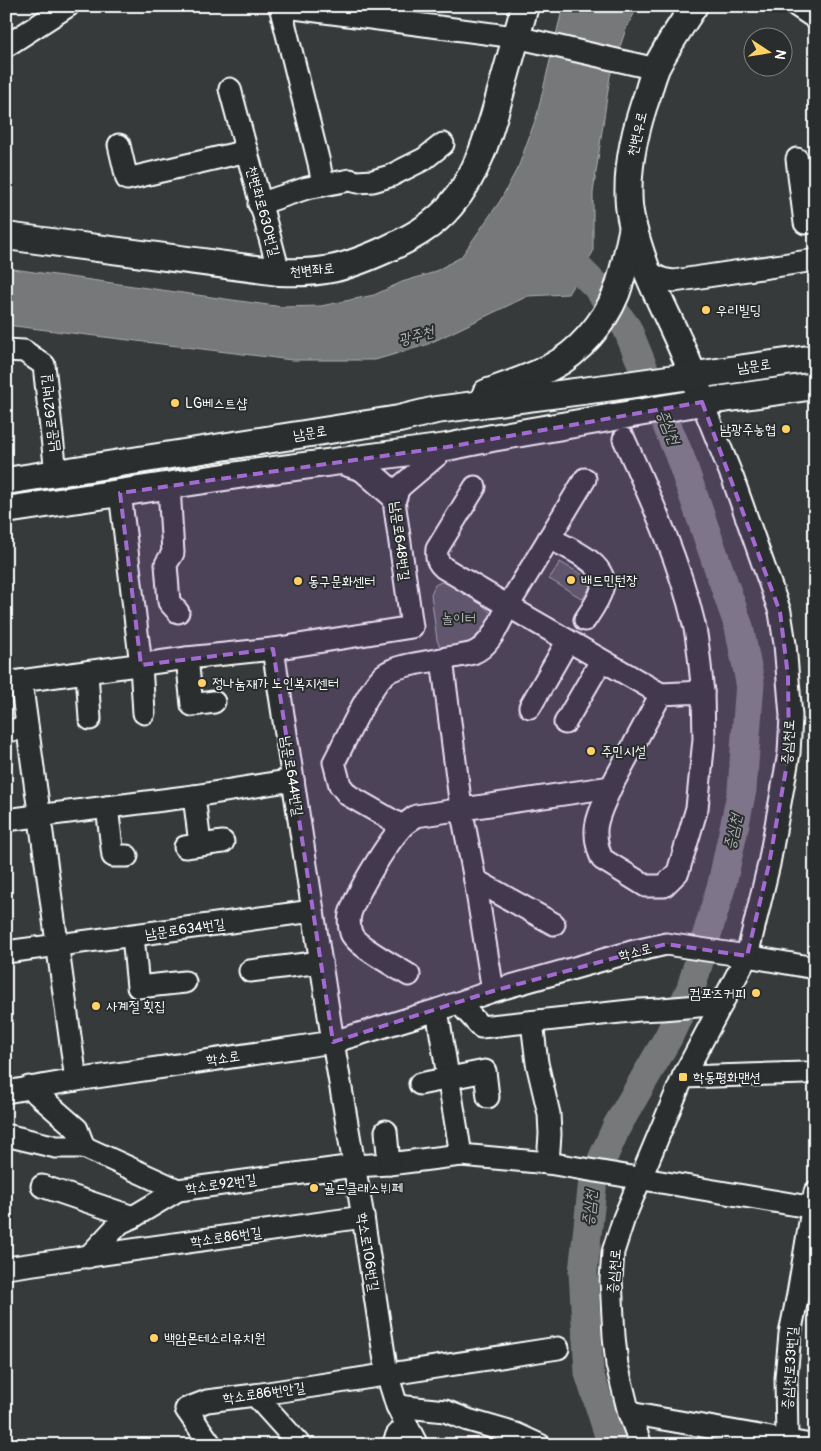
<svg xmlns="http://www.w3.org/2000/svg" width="821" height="1451" font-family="Pangolin,'Poor Story',sans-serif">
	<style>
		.green { fill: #505354; stroke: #a8a9aa }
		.water { fill: #767879; stroke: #adaeaf }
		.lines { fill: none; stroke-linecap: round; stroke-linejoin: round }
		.river { stroke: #767879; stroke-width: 29 }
		.minor-casing { stroke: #fff; stroke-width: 25 }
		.major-casing { stroke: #fff; stroke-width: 30 }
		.minor { stroke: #2a2d2e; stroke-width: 21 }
		.major { stroke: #2a2d2e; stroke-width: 26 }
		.marked { fill: #a36bd2; fill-opacity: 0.2; stroke: #a36bd2; stroke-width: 4; stroke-dasharray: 10 6; stroke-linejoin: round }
		.poi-dot { fill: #ffd166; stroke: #2a2d2e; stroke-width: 2 }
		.labels { text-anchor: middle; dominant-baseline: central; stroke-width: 4; stroke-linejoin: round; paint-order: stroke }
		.street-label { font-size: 14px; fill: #fff; stroke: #2a2d2e }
		.poi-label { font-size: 14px; fill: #fff; stroke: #2a2d2e; text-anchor: start }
		.park-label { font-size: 14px; fill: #b0b2b2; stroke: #2a2d2e }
		.water-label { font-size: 15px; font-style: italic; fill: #b4b5b5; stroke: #2a2d2e }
	</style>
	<rect width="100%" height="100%" fill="#373a3b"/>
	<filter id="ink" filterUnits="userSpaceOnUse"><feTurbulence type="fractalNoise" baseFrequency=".02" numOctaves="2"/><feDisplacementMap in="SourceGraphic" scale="10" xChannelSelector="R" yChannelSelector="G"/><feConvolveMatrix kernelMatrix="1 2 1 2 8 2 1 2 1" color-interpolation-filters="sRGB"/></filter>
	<g filter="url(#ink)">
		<g class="green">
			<path d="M 560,562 L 593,581 L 583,599 L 549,579 Z"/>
			<path d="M 441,582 C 461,586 477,600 492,614 L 492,621 L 488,628 L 463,647 L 445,650 L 440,647 L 437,640 L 431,594 L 435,585 Z"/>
		</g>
		<path class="water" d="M 563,6 L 638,6 L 626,29 L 610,76 L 593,193 L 593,252 L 568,294 L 528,296 L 426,345 L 375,360 L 292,360 L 6,325 L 6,268 L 282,307 L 321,306 L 374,295 L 402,282 L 432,273 L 461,257 L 500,201 L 519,165 L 537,115 Z"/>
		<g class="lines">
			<path class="river" d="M 562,239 L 566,256 L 596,286 L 627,328 L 680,457 L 716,561 L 739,627 L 750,682 L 742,790 L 722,884 L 691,988 L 669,1036 L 617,1126 L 593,1180 L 583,1272 L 589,1373 L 612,1445"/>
			<defs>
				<g id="minor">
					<path d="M 279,6 L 516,37 L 656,69"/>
					<path d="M 280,6 L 319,163 L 323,185"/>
					<path d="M 797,6 L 815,18"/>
					<path d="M 6,46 L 68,6"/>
					<path d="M 230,89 L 279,272"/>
					<path d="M 119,145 L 127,179 L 247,151"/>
					<path d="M 797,159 L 805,223 L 815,221"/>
					<path d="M 259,204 L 307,188 L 350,180 L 357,182 L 373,181 L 390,176 L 424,159 L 443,144"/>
					<path d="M 648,272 L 662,279 L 674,281 L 815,260"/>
					<path d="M 6,350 L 24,351 L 44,365 L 56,473"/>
					<path d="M 624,439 C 651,499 679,560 694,624 C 699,646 700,670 703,692"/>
					<path d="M 169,486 L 173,553 L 166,564 L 169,602 L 178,612"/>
					<path d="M 475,487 L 437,549 C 436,558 437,562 444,568 L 508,606 L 585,479"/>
					<path d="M 120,493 L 141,665 L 144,713"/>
					<path d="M 549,538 C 566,547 611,564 602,589 C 599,600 591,611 585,620"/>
					<path d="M 273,649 L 333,1042 L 363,1217 L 387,1374 L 397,1406 L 417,1445"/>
					<path d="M 187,658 L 192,705 L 214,702"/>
					<path d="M 442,659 C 452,657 463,656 473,653 C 491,646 499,623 508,606 L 661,694"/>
					<path d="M 87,672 L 90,719"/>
					<path d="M 21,681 L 76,1080"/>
					<path d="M 6,683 L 187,658 L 273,649 L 412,627 L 395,508 L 394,495 L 401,486 L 447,447"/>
					<path d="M 530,707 L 567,642"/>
					<path d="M 565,723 L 601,661"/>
					<path d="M 6,731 L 27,728"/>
					<path d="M 194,796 L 200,844"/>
					<path d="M 107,807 L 113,856 L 127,856"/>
					<path d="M 6,820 L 194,796 L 293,780"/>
					<path d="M 402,826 L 348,795 L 340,785 L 334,762 C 345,742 369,686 385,674 C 396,665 427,662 442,659 L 461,808 L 475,880 L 493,991"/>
					<path d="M 185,847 L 223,842"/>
					<path d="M 475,880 L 554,924"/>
					<path d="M 133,936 L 138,987 L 185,982"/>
					<path d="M 6,952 L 313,911"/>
					<path d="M 250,971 L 321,962"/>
					<path d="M 409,975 C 396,967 355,945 351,933 C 349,927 349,919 350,914 C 357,892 385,846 401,828 C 405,823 411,820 416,816 L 611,787 L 661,694 L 703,692 L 704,739 L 697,808 L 678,872 L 664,886 L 646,886 L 602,859 C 589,828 599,815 611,787"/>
					<path d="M 459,1003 L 481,1027 L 639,1010 L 662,1009 L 722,1004"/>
					<path d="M 437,1010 L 461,1155"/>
					<path d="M 532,1022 L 537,1063 L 549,1114 L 550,1134 L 548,1163"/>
					<path d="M 683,1077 L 805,1073"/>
					<path d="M 420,1084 L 485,1071 L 488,1097"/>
					<path d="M 29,1087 L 77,1129 L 84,1147 L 178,1190 L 354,1166 L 389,1164 L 461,1155 L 548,1163 L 815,1208"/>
					<path d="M 6,1092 L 76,1080 L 333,1042 L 437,1010 L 493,991 L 631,952 L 666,944 L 747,956 L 815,968"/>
					<path d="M 386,1131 L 389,1164"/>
					<path d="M 10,1136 L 56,1147 L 84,1147"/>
					<path d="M 42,1186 L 133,1217"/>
					<path d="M 88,1257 L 120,1223 L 133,1217 L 178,1190"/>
					<path d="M 6,1268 L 363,1217"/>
					<path d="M 255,1395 L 300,1445"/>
					<path d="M 397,1406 L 445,1411 L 468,1420 L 516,1434 L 540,1445"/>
					<path d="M 629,1413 L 811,1445"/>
					<path d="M 787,1440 L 786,1378 L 790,1334 L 798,1294 L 815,1192"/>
					<path d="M 211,1445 L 186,1409 L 207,1401 L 255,1395 L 558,1348"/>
					<path d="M 393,1445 L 397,1435 L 407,1425"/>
					<path d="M 641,1445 L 629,1413 L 617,1365 L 614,1336 L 611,1280 L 613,1252 L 624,1218 L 683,1077 L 747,956 L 769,864 L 789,753 L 791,716 L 785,644 L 780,612 L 733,479 L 702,402"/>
				</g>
				<g id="major">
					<path d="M 694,6 C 681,26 667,46 656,68 C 653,76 650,85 648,93 C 635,129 626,167 629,205 C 631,227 640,250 647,271 C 663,311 685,348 698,390"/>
					<path d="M 6,236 L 279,272 C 323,274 345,268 385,250 C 409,239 434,226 451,205 C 479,173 490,130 501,91 C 509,62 517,34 525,6"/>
					<path d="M 486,393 C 508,385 530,378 551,367 C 579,353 604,323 616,294 C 624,273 628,249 633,227"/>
					<path d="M 342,461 L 363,468 L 394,495"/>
					<path d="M 6,481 L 399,419 L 436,410 L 613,387 L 815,358"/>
					<path d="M 6,510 L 258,472 L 447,447 L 492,438 L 702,402 L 815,386"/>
				</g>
			</defs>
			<use href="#minor" class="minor-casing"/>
			<use href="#major" class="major-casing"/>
			<use href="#minor" class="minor"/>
			<use href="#major" class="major"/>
		</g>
	</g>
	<path class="marked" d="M 702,402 L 780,612 L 788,676 L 789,753 L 769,864 L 747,956 L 666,944 L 493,991 L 333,1042 L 273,649 L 141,665 L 120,493 L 447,447 Z"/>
	<g class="poi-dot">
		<circle cx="706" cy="310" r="5"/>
		<circle cx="175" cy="403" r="5"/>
		<circle cx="786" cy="429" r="5"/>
		<circle cx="571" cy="580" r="5"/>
		<circle cx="298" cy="581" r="5"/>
		<circle cx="202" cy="683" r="5"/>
		<circle cx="591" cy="751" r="5"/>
		<circle cx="756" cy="993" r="5"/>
		<circle cx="96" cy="1006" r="5"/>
		<rect x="678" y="1072" width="10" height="10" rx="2.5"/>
		<circle cx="314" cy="1188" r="5"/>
		<circle cx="154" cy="1338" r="5"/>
	</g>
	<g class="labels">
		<g class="street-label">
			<text transform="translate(637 134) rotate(-77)">천변우로</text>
			<text transform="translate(263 211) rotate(75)">천변좌로630번길</text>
			<text transform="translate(312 270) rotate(-5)">천변좌로</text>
			<text transform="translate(754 366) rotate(-8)">남문로</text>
			<text transform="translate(50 413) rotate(-96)">남문로621번길</text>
			<text transform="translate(310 433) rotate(-9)">남문로</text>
			<text transform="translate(400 541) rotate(83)">남문로648번길</text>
			<text transform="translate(788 742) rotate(-86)">증심천로</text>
			<text transform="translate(292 776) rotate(81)">남문로644번길</text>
			<text transform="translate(185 929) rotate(-8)">남문로634번길</text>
			<text transform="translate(635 952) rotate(-14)">학소로</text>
			<text transform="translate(223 1058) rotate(-8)">학소로</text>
			<text transform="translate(221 1184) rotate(-8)">학소로92번길</text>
			<text transform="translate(226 1237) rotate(-8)">학소로86번길</text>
			<text transform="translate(368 1252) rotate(81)">학소로106번길</text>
			<text transform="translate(614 1271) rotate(-85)">증심천로</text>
			<text transform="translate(790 1368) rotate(-86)">증심천로33번길</text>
			<text transform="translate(264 1393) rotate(-8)">학소로86번안길</text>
		</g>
		<g class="poi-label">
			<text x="716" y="310">우리빌딩</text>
			<text x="185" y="403">LG베스트샵</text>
			<text x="776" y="429" text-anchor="end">남광주농협</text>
			<text x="581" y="580">배드민턴장</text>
			<text x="308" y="581">동구문화센터</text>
			<text x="212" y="683">정나눔재가 노인복지센터</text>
			<text x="601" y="751">주민시설</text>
			<text x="746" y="993" text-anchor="end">컴포즈커피</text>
			<text x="106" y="1006">사계절 횟집</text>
			<text x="693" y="1077">학동평화맨션</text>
			<text x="324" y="1188">골드클래스뷔페</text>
			<text x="164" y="1338">백암몬테소리유치원</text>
		</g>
		<g class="park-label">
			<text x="459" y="618">놀이터</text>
		</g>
		<g class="water-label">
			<text transform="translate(416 336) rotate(-15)">광주천</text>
			<text transform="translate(668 427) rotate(68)">증심천</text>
			<text transform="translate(733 832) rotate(-78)">증심천</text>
			<text transform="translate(590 1208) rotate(-84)">증심천</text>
		</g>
	</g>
	<rect width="821" height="1451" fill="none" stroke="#2a2d2e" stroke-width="25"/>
	<rect x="12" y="12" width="796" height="1426" fill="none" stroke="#fff" stroke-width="2" filter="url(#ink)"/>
	<g transform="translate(768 52) rotate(102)"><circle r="24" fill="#2a2d2e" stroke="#7f8182"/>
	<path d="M0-4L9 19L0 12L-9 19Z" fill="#ffd166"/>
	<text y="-8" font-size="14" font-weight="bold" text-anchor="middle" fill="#ffffff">N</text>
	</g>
</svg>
